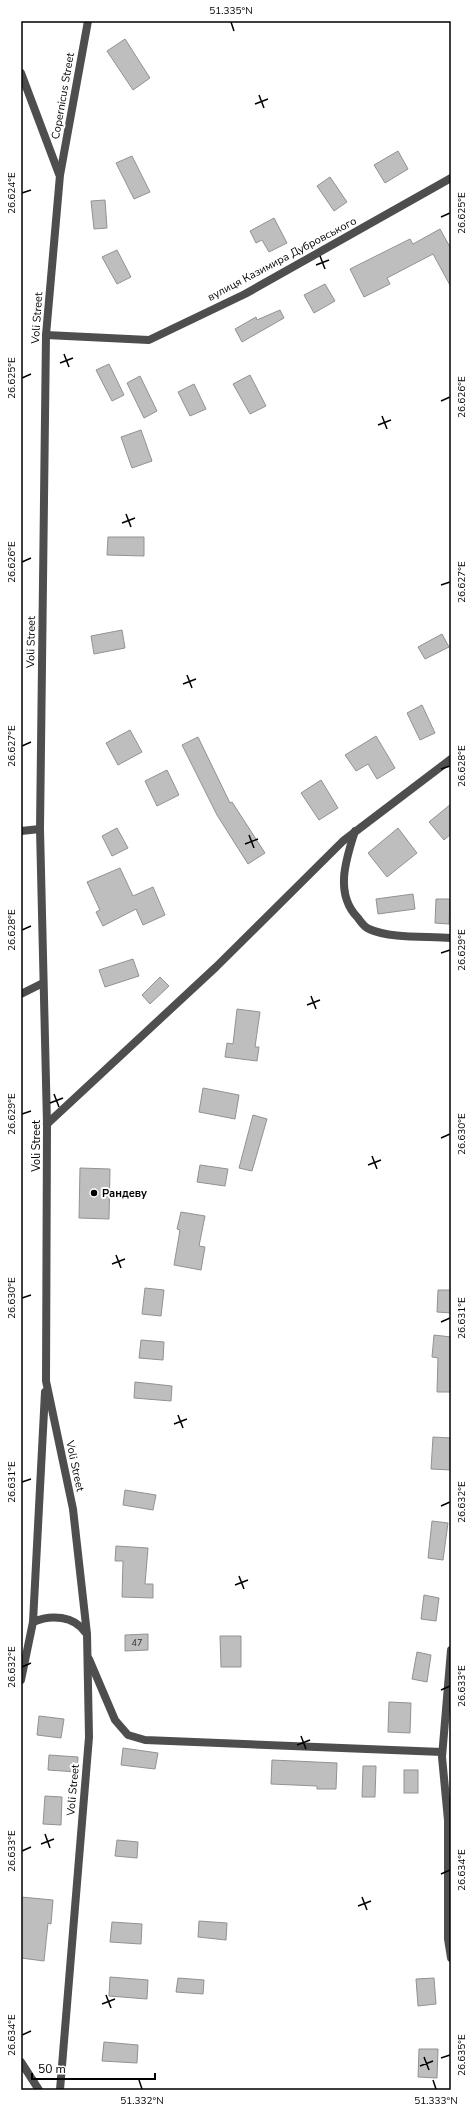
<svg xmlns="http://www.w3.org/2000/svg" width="472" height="2111" font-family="'Nunito Sans',sans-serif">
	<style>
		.building { fill: #bebebe; stroke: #929292 }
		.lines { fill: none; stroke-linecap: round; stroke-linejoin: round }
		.street { stroke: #4e4e4e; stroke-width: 8 }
		.ticks { fill: none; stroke: #000; stroke-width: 1.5 }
		.poi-dot { fill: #000; stroke: #fff; stroke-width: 1.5 }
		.labels { text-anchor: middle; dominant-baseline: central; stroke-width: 4; stroke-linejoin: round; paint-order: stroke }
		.number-label { font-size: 9px; fill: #303030 }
		.street-label { font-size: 11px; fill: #000; stroke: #fff }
		.poi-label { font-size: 11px; font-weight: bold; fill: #000; stroke: #fff; text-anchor: start }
		.neatline { fill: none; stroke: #000; stroke-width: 1.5 }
		.ticks-label { font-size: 10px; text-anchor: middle; fill: #000 }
	</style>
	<rect width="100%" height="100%" fill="#fff"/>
	<g class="building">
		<path d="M 125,39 L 150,78 L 133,90 L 107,51 Z"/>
		<path d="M 398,151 L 408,169 L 385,183 L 374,165 Z"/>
		<path d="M 132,156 L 150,192 L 134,199 L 116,163 Z"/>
		<path d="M 330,177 L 347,202 L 334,211 L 317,186 Z"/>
		<path d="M 105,200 L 107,228 L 94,229 L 91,201 Z"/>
		<path d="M 274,218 L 287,243 L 269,252 L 262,240 L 256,243 L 250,231 Z"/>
		<path d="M 440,229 L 451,249 L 451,287 L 433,254 L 387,278 L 390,284 L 364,297 L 350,269 L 410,239 L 413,244 Z"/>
		<path d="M 117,250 L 131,277 L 117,284 L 102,257 Z"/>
		<path d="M 325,284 L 335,301 L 314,313 L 304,295 Z"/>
		<path d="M 280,310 L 284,318 L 242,342 L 235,329 L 256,317 L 257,320 Z"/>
		<path d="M 109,364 L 124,395 L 112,401 L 96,370 Z"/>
		<path d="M 250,375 L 266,406 L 250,414 L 233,384 Z"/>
		<path d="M 140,376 L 157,411 L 144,418 L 127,383 Z"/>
		<path d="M 194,384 L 206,409 L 190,416 L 178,392 Z"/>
		<path d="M 141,430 L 152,461 L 132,468 L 121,437 Z"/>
		<path d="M 108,537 L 144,537 L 144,556 L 107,555 Z"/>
		<path d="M 122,630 L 125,648 L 94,654 L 91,636 Z"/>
		<path d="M 442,634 L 449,647 L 425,659 L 418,647 Z"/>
		<path d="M 422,705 L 435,733 L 420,740 L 407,713 Z"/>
		<path d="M 130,730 L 142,752 L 118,765 L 106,743 Z"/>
		<path d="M 376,736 L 395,768 L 377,779 L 368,764 L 356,771 L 345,755 Z"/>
		<path d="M 198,737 L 230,803 L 232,802 L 265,853 L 248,864 L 217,815 L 182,745 Z"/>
		<path d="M 167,770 L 179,795 L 157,806 L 145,781 Z"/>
		<path d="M 321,780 L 338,808 L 319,820 L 301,793 Z"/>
		<path d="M 451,804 L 451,834 L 444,840 L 429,822 Z"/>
		<path d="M 117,828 L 128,848 L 112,856 L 102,836 Z"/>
		<path d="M 398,828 L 417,853 L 387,877 L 368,853 Z"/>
		<path d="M 120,868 L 133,896 L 153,887 L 165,915 L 143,925 L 136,909 L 103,926 L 96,912 L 100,910 L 87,882 Z"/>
		<path d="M 413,894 L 415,909 L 378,914 L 376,899 Z"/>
		<path d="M 436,899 L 450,899 L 449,924 L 435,923 Z"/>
		<path d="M 133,959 L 139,976 L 105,987 L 99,970 Z"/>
		<path d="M 160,977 L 169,986 L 150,1004 L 142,995 Z"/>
		<path d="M 237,1009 L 260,1012 L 255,1047 L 259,1047 L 257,1061 L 225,1057 L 227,1043 L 233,1044 Z"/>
		<path d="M 203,1088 L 239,1095 L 235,1119 L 199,1112 Z"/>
		<path d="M 253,1115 L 267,1119 L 252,1171 L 239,1168 Z"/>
		<path d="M 200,1165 L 228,1169 L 225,1186 L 197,1182 Z"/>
		<path d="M 80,1168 L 110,1169 L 109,1219 L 79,1218 Z"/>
		<path d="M 181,1212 L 205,1216 L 199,1246 L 205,1247 L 201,1270 L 174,1265 L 180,1230 L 177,1229 Z"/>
		<path d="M 145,1288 L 164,1290 L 161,1316 L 142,1314 Z"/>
		<path d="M 438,1290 L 451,1290 L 451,1313 L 437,1312 Z"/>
		<path d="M 434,1335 L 451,1337 L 451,1392 L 437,1392 L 438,1358 L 432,1357 Z"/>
		<path d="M 141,1340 L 164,1342 L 163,1360 L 139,1358 Z"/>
		<path d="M 135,1382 L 172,1386 L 171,1401 L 134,1398 Z"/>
		<path d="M 433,1437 L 451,1438 L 451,1470 L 431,1469 Z"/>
		<path d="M 125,1490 L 156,1495 L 153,1510 L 123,1505 Z"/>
		<path d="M 432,1521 L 448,1523 L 443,1560 L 428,1558 Z"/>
		<path d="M 116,1546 L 148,1548 L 145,1584 L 153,1584 L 153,1598 L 122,1597 L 123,1561 L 115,1561 Z"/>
		<path d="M 424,1595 L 439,1598 L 436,1621 L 421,1619 Z"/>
		<path d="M 148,1634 L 148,1650 L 125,1651 L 125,1635 Z"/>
		<path d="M 220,1636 L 241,1636 L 241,1667 L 221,1667 Z"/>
		<path d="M 417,1652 L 431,1655 L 427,1682 L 412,1679 Z"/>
		<path d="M 389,1702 L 411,1703 L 410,1733 L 388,1732 Z"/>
		<path d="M 39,1716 L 64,1719 L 61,1738 L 37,1735 Z"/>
		<path d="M 123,1748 L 158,1753 L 155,1769 L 121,1765 Z"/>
		<path d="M 49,1755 L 78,1757 L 77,1772 L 48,1770 Z"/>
		<path d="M 272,1760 L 337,1763 L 336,1789 L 317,1789 L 317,1786 L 271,1784 Z"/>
		<path d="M 363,1766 L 376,1766 L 375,1797 L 362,1797 Z"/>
		<rect x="404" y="1770" width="14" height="23"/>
		<path d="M 45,1796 L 62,1797 L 61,1825 L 43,1824 Z"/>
		<path d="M 117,1840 L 138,1842 L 137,1858 L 115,1856 Z"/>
		<path d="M 21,1897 L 53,1900 L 51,1924 L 48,1923 L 44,1961 L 21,1958 Z"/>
		<path d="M 199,1921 L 227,1923 L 226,1940 L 198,1937 Z"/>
		<path d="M 112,1922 L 142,1924 L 141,1944 L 110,1942 Z"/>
		<path d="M 110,1977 L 148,1980 L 147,1999 L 109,1996 Z"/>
		<path d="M 178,1978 L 204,1980 L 203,1994 L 176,1992 Z"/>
		<path d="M 434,1978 L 436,2004 L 418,2006 L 416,1979 Z"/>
		<path d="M 104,2042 L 138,2045 L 137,2063 L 102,2061 Z"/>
		<path d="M 419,2049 L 438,2049 L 437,2078 L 418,2077 Z"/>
	</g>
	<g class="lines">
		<g class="street">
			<path d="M 21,73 L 59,174"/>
			<path d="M 46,335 L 149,340 L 245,294 L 451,178"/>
			<path d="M 21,831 L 40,829"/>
			<path d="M 355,831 C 346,859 334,894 358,918 C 361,922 364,927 369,929 C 391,939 426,936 451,938"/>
			<path d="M 21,994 L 43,983"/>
			<path d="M 47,1124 L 216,967 L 343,841 L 451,759"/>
			<path d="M 33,1622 C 51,1614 74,1616 85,1632"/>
			<path d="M 451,1650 L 442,1757 L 448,1820 L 448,1939 L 451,1958"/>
			<path d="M 89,1659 L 115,1720 L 128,1735 L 145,1740 L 442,1752"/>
			<path d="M 21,1680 L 33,1622 L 45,1392"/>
			<path d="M 21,2062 L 39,2090"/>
			<path d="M 60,2090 L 89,1737 L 87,1634 L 73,1509 L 46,1381 L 47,1124 L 40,829 L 46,335 L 60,175 L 88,21"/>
		</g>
	</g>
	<path class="ticks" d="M 231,22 L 234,31M 259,95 L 264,108M 255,104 L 268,99M 22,193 L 31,190M 441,217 L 450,213M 320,256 L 325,269M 316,265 L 329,260M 64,354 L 69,367M 60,363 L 73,358M 22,378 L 31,374M 441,401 L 450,397M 382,416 L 387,429M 378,425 L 391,420M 126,514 L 131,527M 122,523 L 135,518M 22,562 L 31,558M 441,585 L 450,582M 187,675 L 192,688M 183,684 L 196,679M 22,746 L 31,742M 441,769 L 450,766M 249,835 L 254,848M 245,844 L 258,839M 22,930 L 31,926M 441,953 L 450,950M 311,996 L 316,1009M 307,1005 L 320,1000M 54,1094 L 59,1107M 50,1103 L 63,1098M 22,1114 L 31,1111M 441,1138 L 450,1134M 372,1156 L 377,1169M 368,1165 L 381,1160M 116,1255 L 121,1268M 112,1264 L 125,1259M 22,1298 L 31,1295M 441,1322 L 450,1318M 178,1415 L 183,1428M 174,1424 L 187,1419M 22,1482 L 31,1479M 441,1506 L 450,1502M 239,1576 L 244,1589M 235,1585 L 248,1580M 22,1667 L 31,1663M 441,1690 L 450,1686M 301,1736 L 306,1749M 297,1745 L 310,1740M 45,1834 L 50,1848M 41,1844 L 54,1839M 22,1851 L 31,1847M 441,1874 L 450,1870M 362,1897 L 367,1910M 358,1906 L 371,1901M 106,1995 L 111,2008M 102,2004 L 115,1999M 22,2035 L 31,2031M 424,2057 L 429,2070M 441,2058 L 450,2055M 420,2066 L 433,2061M 139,2080 L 142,2089M 433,2080 L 436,2089"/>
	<circle class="poi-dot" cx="94" cy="1193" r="4"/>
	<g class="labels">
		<g class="number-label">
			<text x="137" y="1643">47</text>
		</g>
		<g class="street-label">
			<text transform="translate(63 96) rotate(-80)">Copernicus Street</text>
			<text transform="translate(282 259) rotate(-28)">вулиця Казимира Дубровського</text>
			<text transform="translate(37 318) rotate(-86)">Voli Street</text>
			<text transform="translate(31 642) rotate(-89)">Voli Street</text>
			<text transform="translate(36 1146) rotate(-90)">Voli Street</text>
			<text transform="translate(75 1466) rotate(78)">Voli Street</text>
			<text transform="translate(73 1790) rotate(-85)">Voli Street</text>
		</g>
		<g class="poi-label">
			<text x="102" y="1193">Рандеву</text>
		</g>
	</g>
	<rect width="472" height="2111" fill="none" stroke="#ffffff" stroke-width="44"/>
	<path d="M32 2073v6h123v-6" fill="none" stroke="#000000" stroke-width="2"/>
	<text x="38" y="2073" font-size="12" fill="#000000" stroke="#ffffff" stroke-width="3" paint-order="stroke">50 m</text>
	<rect x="22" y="22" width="428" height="2067" class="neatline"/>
	<g class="ticks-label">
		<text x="231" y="14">51.335°N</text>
		<text transform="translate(11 193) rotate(-90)" y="4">26.624°E</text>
		<text transform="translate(461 213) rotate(-90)" y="4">26.625°E</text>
		<text transform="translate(11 378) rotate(-90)" y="4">26.625°E</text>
		<text transform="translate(461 397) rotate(-90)" y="4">26.626°E</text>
		<text transform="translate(11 562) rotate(-90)" y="4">26.626°E</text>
		<text transform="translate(461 582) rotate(-90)" y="4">26.627°E</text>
		<text transform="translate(11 746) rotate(-90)" y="4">26.627°E</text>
		<text transform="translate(461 766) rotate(-90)" y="4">26.628°E</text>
		<text transform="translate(11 930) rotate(-90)" y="4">26.628°E</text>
		<text transform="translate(461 950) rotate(-90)" y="4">26.629°E</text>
		<text transform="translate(11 1114) rotate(-90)" y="4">26.629°E</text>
		<text transform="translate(461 1134) rotate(-90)" y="4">26.630°E</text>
		<text transform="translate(11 1298) rotate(-90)" y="4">26.630°E</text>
		<text transform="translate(461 1318) rotate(-90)" y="4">26.631°E</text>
		<text transform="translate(11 1482) rotate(-90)" y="4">26.631°E</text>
		<text transform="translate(461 1502) rotate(-90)" y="4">26.632°E</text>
		<text transform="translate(11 1667) rotate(-90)" y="4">26.632°E</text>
		<text transform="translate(461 1686) rotate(-90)" y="4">26.633°E</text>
		<text transform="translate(11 1851) rotate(-90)" y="4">26.633°E</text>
		<text transform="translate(461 1870) rotate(-90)" y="4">26.634°E</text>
		<text transform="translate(11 2035) rotate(-90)" y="4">26.634°E</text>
		<text transform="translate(461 2055) rotate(-90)" y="4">26.635°E</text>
		<text x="142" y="2104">51.332°N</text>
		<text x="436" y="2104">51.333°N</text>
	</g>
</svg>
